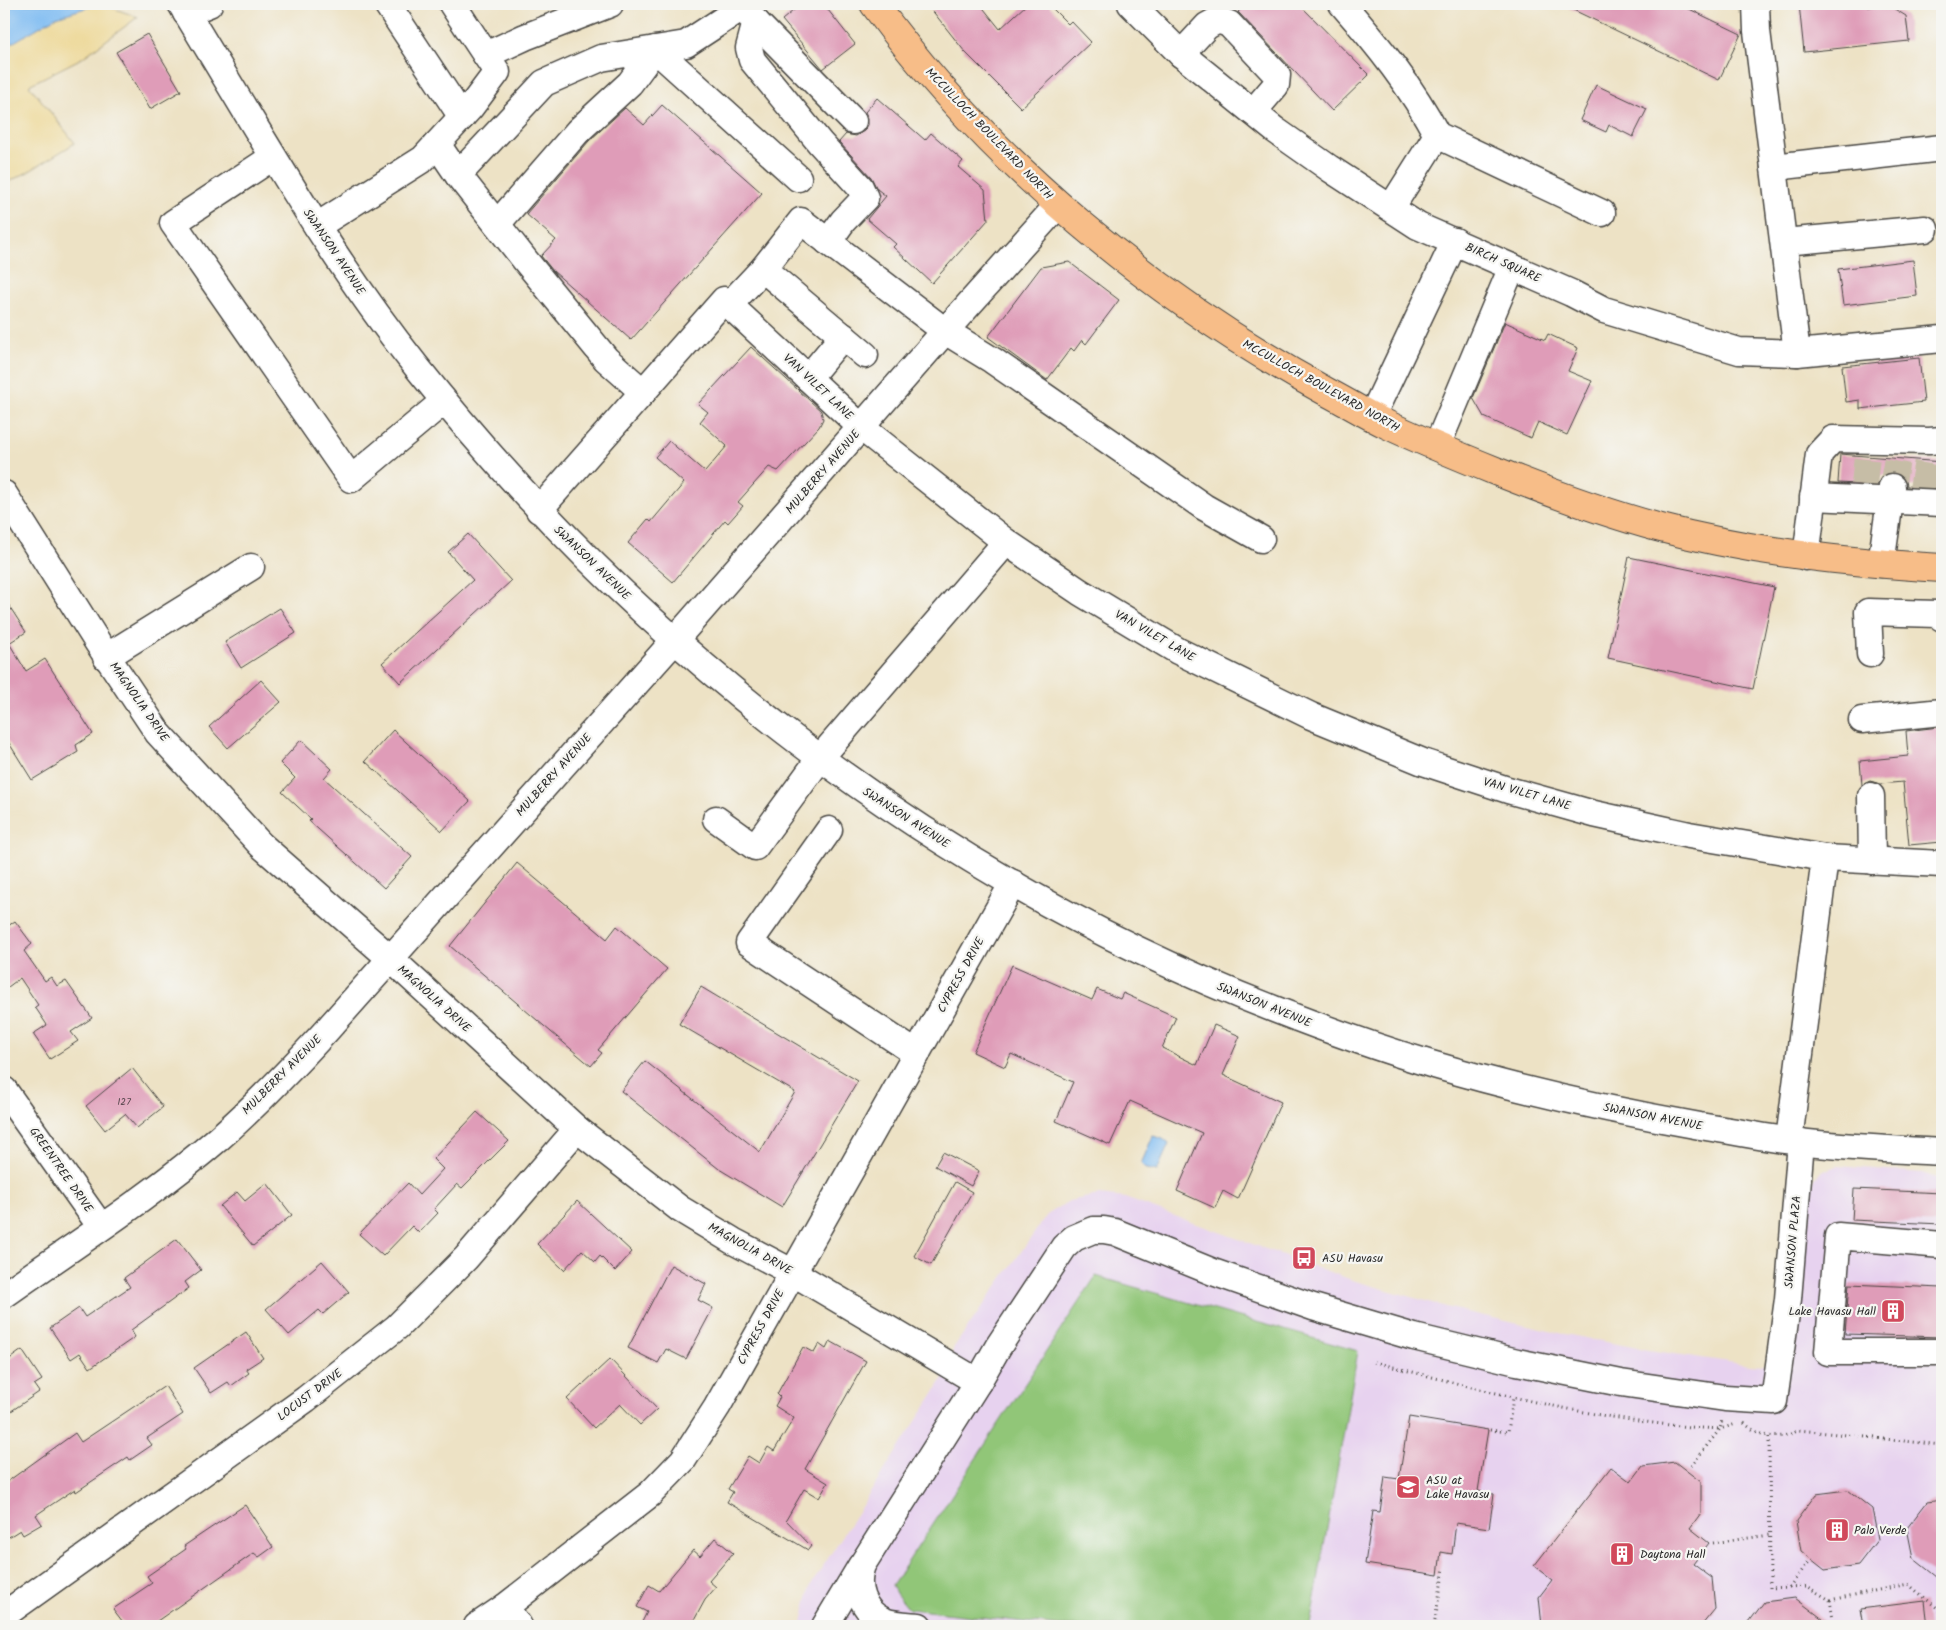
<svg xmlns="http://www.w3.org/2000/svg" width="1946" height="1630" font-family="Kalam,sans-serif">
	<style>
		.built { fill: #e7d2ef }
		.green { fill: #91c678; stroke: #5e7852 }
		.sand { fill: #eeda9e; stroke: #8c8264 }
		.water { fill: #7fbcf2; stroke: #55748e }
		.building { fill: #df9cb8 }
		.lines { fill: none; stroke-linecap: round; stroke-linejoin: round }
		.minor-tunnel { stroke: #c6bda6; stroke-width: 26; stroke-dasharray: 26 13; stroke-linecap: butt }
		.minor-casing { stroke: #484642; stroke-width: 29 }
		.major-casing { stroke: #484642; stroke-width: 30 }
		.path { stroke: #484642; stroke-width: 3; stroke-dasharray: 1 4; stroke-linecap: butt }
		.minor { stroke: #fff; stroke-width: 26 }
		.major { stroke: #f7bd88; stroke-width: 28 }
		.labels { text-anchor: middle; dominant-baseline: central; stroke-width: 4.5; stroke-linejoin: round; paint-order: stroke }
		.number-label { font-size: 10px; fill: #58474e }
		.street-label { font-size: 12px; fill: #2b2b2b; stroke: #f6f6f2 }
		.poi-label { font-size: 12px; fill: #2b2b2b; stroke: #f6f6f2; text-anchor: start }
	</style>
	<rect width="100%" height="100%" fill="#f6f6f2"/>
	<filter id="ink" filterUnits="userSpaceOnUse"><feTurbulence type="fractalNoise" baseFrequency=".02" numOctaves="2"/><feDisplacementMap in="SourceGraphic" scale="10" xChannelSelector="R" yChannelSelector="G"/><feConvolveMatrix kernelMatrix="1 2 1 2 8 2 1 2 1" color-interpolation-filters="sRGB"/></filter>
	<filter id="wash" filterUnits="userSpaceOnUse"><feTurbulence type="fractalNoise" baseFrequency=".0096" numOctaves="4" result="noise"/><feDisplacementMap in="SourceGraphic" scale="20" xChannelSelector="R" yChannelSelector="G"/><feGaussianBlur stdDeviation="1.12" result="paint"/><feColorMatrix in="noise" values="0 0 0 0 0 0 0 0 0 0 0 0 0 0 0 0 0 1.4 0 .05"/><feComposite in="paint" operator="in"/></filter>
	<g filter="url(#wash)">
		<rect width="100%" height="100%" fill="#ede2c5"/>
		<path class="built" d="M 1838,1166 L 1922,1173 L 1942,1180 L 1942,1626 L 801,1626 L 811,1585 L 936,1390 L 944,1377 L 954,1347 L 1047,1215 L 1069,1201 L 1099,1195 L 1125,1198 L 1352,1280 L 1450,1308 L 1549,1331 L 1648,1350 L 1749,1365 L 1788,1368 L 1810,1187 L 1816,1177 L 1822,1171 Z"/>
		<path class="green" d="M 1096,1276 L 1358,1351 L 1310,1626 L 1061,1626 L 909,1609 L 897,1595 L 892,1586 Z"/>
		<path class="sand" d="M 4,4 L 110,4 L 115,9 L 138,17 L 82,58 L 29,85 L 75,143 L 28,172 L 4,184 Z"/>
		<g class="water">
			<path d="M 17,4 L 99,4 L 56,17 L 4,48 L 4,11 Z"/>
			<path d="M 1153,1136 L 1163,1139 L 1169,1144 L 1157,1171 L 1147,1169 L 1141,1164 Z"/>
		</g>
		<g id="blocks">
			<g class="building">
				<path d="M 805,4 L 817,4 L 828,10 L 855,44 L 823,69 L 782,20 L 799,6 Z"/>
				<path d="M 927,4 L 980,4 L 1000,29 L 1027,4 L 1048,4 L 1068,24 L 1071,21 L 1091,42 L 1021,108 L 965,52 Z"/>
				<path d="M 1247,4 L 1299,4 L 1369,75 L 1332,111 L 1238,12 Z"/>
				<path d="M 1561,4 L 1679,4 L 1741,34 L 1719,80 Z"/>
				<path d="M 1799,4 L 1868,4 L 1868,7 L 1888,5 L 1906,16 L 1909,41 L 1804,52 Z"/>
				<path d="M 147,34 L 181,91 L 150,109 L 116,52 Z"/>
				<path d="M 1596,85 L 1647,109 L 1633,137 L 1609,125 L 1606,132 L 1580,120 Z"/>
				<path d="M 877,98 L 925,140 L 931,133 L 963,161 L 958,167 L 985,190 L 988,220 L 932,283 L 893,247 L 896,244 L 867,219 L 886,196 L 877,189 L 871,177 L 839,142 L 846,134 L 856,136 L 864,131 L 868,125 L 868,118 L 865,112 Z"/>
				<path d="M 662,105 L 762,193 L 631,340 L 553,271 L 541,256 L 556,240 L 526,214 L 589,141 L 625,108 L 644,125 Z"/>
				<path d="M 1913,260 L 1917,296 L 1843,305 L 1838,269 Z"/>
				<path d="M 1069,262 L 1119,300 L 1086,344 L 1082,340 L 1074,351 L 1071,348 L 1047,380 L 988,337 L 1041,267 Z"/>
				<path d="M 1505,322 L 1545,340 L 1548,334 L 1578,348 L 1568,371 L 1592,381 L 1567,435 L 1538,422 L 1531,438 L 1484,417 L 1473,398 Z"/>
				<path d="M 751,347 L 821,411 L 823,419 L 819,427 L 778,471 L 769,467 L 738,502 L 743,506 L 728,523 L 725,520 L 673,582 L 628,543 L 648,519 L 651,522 L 684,483 L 655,457 L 669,441 L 705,472 L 727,446 L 700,422 L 708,412 L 698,404 Z"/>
				<path d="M 1919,358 L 1924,402 L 1860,409 L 1860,400 L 1846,402 L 1842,366 Z"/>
				<path d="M 1840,454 L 1942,462 L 1942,488 L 1907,486 L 1906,481 L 1902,476 L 1894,472 L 1887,473 L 1881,477 L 1877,485 L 1838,483 Z"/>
				<path d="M 468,534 L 511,581 L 400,683 L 382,663 L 473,580 L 448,552 Z"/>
				<path d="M 1629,557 L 1774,587 L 1753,689 L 1608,658 Z"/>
				<path d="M 4,598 L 26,632 L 9,643 L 26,671 L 45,659 L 93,734 L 76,745 L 78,752 L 32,780 L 4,735 Z"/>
				<path d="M 280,608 L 296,633 L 241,668 L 225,642 Z"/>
				<path d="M 261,680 L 281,702 L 228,748 L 209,727 Z"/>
				<path d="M 1939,727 L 1942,766 L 1942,842 L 1909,845 L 1903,782 L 1880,784 L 1870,781 L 1862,785 L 1860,761 L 1908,756 L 1906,731 Z"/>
				<path d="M 393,730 L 470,801 L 442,831 L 365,761 Z"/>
				<path d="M 301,740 L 332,769 L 324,778 L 412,857 L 384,888 L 309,821 L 311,819 L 282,792 L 295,778 L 280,763 Z"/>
				<path d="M 517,863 L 607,939 L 617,926 L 667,969 L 598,1050 L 602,1053 L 591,1066 L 450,946 Z"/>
				<path d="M 15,921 L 32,944 L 24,951 L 45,981 L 51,977 L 57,986 L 66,981 L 92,1018 L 71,1032 L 78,1041 L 50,1059 L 33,1034 L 47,1025 L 35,1007 L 38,1005 L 20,978 L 4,990 L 4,929 Z"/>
				<path d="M 1012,965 L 1092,1000 L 1097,989 L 1120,999 L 1123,993 L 1176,1017 L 1162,1048 L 1197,1065 L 1214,1025 L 1240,1036 L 1223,1075 L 1281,1102 L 1238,1199 L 1223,1191 L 1215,1208 L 1177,1191 L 1202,1133 L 1130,1101 L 1110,1145 L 1056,1121 L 1073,1082 L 1011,1054 L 1005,1067 L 973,1052 Z"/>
				<path d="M 701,987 L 858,1081 L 782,1207 L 719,1169 L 621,1091 L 645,1061 L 760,1152 L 795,1092 L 679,1024 Z"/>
				<path d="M 132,1068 L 163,1107 L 137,1128 L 125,1114 L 105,1130 L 86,1106 Z"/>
				<path d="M 477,1112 L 509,1141 L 462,1188 L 457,1184 L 434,1209 L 438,1213 L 419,1233 L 412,1226 L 383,1256 L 359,1234 L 408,1183 L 419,1195 L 443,1169 L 433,1159 Z"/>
				<path d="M 943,1152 L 979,1171 L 971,1186 L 935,1166 Z"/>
				<path d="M 955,1182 L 972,1192 L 931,1265 L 914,1256 Z"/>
				<path d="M 267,1183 L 292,1215 L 253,1246 L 220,1206 L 237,1192 L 245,1201 Z"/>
				<path d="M 1854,1189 L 1942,1193 L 1942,1224 L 1852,1220 Z"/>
				<path d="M 577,1201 L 632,1252 L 615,1271 L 600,1256 L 595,1262 L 582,1250 L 564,1270 L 537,1244 Z"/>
				<path d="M 177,1239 L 201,1270 L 185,1282 L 189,1288 L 131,1330 L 135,1337 L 90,1368 L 80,1353 L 71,1359 L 50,1328 L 79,1308 L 85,1317 L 130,1287 L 124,1278 Z"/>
				<path d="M 322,1261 L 349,1292 L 323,1314 L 319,1310 L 289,1335 L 266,1309 Z"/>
				<path d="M 671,1265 L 706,1284 L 698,1300 L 713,1308 L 686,1359 L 666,1349 L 658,1363 L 628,1348 Z"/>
				<path d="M 1849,1284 L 1942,1288 L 1942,1337 L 1845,1334 Z"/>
				<path d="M 246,1332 L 263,1358 L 246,1369 L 249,1373 L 231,1386 L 228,1382 L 211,1393 L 194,1368 Z"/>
				<path d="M 830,1341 L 866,1361 L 805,1469 L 828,1483 L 819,1498 L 804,1489 L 786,1520 L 811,1546 L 808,1550 L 727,1502 L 733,1492 L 728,1489 L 748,1456 L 759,1463 L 768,1447 L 774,1451 L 794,1418 L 775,1406 L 780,1397 L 777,1394 L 803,1347 L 814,1353 L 819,1344 L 826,1349 Z"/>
				<path d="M 22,1350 L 42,1380 L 34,1385 L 39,1392 L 4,1416 L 4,1363 Z"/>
				<path d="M 610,1359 L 657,1409 L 640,1425 L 620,1404 L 594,1428 L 567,1399 Z"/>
				<path d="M 165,1386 L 183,1414 L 147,1438 L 152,1445 L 130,1460 L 128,1457 L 76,1492 L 75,1489 L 36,1515 L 42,1524 L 23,1535 L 20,1530 L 4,1540 L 4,1484 L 75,1433 L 81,1442 Z"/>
				<path d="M 1409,1417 L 1488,1430 L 1478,1491 L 1494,1494 L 1489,1528 L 1456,1523 L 1452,1554 L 1441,1552 L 1438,1575 L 1365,1564 L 1373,1511 L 1380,1512 L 1385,1477 L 1399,1479 Z"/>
				<path d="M 1675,1462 L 1701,1482 L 1701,1513 L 1690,1528 L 1709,1543 L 1693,1564 L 1712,1578 L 1715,1609 L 1701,1626 L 1542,1626 L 1539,1597 L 1552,1580 L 1534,1566 L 1611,1467 L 1631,1482 L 1643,1466 Z"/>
				<path d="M 1848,1490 L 1872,1509 L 1878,1539 L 1858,1565 L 1825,1570 L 1801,1551 L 1796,1521 L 1816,1494 Z"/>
				<path d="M 1942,1500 L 1942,1581 L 1913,1558 L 1907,1528 L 1927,1502 Z"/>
				<path d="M 245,1505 L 273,1547 L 259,1557 L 254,1553 L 150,1626 L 126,1626 L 113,1609 L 152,1583 L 147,1576 L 186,1549 L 184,1546 Z"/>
				<path d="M 715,1538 L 733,1553 L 709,1581 L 716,1587 L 705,1600 L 691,1626 L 640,1626 L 647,1612 L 637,1607 L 649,1585 L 659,1591 L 693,1550 L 700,1556 Z"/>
				<path d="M 1795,1598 L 1832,1626 L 1746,1626 L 1764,1602 Z"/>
				<path d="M 1925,1601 L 1928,1626 L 1863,1626 L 1860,1609 Z"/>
			</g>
		</g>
	</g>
	<g filter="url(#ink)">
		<use href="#blocks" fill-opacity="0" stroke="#484642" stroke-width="1"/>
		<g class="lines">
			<g class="minor-tunnel">
				<path d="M 1864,485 L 1867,456"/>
				<path d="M 1892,487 L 1897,459"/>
				<path d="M 1922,489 L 1927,461"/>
			</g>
			<defs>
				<g id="minor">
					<path d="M 181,4 C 256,126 326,253 416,366 C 642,651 934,876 1274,1009 C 1325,1029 1378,1048 1431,1064 C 1519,1090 1609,1110 1700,1126 C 1733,1131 1766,1138 1799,1142 C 1846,1148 1895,1149 1942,1152"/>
					<path d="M 387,4 L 462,117"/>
					<path d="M 1131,4 L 1181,54 L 1275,130 L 1329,168 L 1418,226 L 1571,293 L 1604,310 L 1739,351 L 1797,353 L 1942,339"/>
					<path d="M 1342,4 C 1377,44 1412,87 1437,135 L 1602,213"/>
					<path d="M 1756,4 L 1757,31 L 1797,353"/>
					<path d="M 746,12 L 853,121"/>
					<path d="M 186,13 L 209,4"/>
					<path d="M 756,22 L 749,48 L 752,60 L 820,143 L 860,187 L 865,198 L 843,221 L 828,242"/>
					<path d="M 1181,54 L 1207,26 L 1218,20 L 1229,24 L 1277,75 L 1276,85 L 1253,112"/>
					<path d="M 486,55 L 525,37 L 610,4"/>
					<path d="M 437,144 L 458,175 L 544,83 L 601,58 L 686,44 L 747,4"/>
					<path d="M 273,157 L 173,223 L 351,479 L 444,401"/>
					<path d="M 1774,167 L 1942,148"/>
					<path d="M 458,175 L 525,260 L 606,359 L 643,392"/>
					<path d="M 1391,208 L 1437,135"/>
					<path d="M 497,224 L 578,131 L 630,83 L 655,49 L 798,178"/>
					<path d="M 317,226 L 423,159 L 470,108 L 497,72 L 452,4"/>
					<path d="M 1784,242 L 1925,229"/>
					<path d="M 729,305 L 763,269"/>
					<path d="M 865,355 L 763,269 L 801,221 L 945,331 L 992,360 L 1204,507 L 1261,539"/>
					<path d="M 808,378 L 843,336"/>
					<path d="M 1372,416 L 1455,241"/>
					<path d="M 1437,446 L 1512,267"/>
					<path d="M 4,494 L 98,643 L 158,733 L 261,845 L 391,959 L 577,1129 L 680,1209 L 733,1241 L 792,1272 L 978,1382"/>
					<path d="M 1813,497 L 1942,503"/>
					<path d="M 539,510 L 724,300 L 862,428 L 1006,542 L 1080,592 L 1178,651 L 1311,716 L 1423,762 L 1508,790 L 1594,814 L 1689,835 L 1825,858 L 1942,864"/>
					<path d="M 1806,557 L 1819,454 L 1833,439 L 1929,441 L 1942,440"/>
					<path d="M 1881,564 L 1892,487"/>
					<path d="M 1870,654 L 1868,612 L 1937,614 L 1942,618"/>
					<path d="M 106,657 L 251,567"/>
					<path d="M 1862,720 L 1942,712"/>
					<path d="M 1871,796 L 1872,861"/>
					<path d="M 716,819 L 755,847 L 820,758 L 1006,542"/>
					<path d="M 829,830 L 749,943 L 917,1054"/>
					<path d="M 4,1090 L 101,1227"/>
					<path d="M 1789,1140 L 1825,858"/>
					<path d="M 1942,1245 L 1838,1236 L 1828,1352 L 1942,1352"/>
					<path d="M 4,1295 C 76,1244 152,1196 219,1138 C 257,1105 292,1068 326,1031 L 674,641 L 945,331 L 1058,205"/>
					<path d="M 505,1607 L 519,1626"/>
					<path d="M 4,1615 L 306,1399 L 397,1327 L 466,1258 L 577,1129"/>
					<path d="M 477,1626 L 505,1607 L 650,1494 L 683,1460 L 717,1407 L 1013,883"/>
					<path d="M 825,1626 L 861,1566"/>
					<path d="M 919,1626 C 908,1625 895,1625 884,1621 C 862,1611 854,1587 862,1565 L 978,1382 L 998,1347 L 1064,1247 L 1074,1238 L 1093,1230 L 1104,1230 L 1115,1232 L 1213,1272 L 1313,1307 L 1414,1337 L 1517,1362 L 1621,1383 L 1725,1398 L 1774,1401 L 1788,1299 L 1801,1142"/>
				</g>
				<path id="major" d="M 874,4 C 991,164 1153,297 1327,392 C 1348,403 1367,415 1388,425 C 1424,442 1461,457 1498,472 C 1551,493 1602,512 1657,527 C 1751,552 1846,562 1942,568"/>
			</defs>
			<use href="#minor" class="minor-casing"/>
			<use href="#major" class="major-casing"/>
			<g class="path">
				<path d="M 1374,1362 C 1487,1391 1602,1423 1720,1429 L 1722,1420"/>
				<path d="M 1744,1423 C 1762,1438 1778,1441 1799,1430 L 1942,1445"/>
				<path d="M 1490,1430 L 1508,1432 L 1513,1398"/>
				<path d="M 1769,1437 L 1770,1588 L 1806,1586 L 1830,1600 L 1834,1626"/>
				<path d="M 1691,1466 L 1720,1429 L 1736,1424"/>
				<path d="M 1713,1543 L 1770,1535"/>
				<path d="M 1789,1587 L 1809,1562"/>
				<path d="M 1830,1600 L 1908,1584 L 1942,1612"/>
				<path d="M 1434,1626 L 1444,1568"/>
			</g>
			<use href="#minor" class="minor"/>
			<use href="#major" class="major"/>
		</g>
	</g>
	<defs>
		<symbol id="bus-square" viewBox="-11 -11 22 22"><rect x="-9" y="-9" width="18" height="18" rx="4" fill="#d1495b" stroke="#f6f6f2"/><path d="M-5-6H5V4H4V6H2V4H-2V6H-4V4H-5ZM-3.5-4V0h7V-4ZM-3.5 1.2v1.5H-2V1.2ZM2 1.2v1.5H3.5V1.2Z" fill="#fff"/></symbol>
		<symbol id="building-square" viewBox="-11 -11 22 22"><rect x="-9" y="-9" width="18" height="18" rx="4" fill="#d1495b" stroke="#f6f6f2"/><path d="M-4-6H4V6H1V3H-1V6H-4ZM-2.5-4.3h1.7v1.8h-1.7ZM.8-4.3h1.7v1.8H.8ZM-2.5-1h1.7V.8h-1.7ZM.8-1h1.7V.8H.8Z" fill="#fff"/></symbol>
		<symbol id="university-square" viewBox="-11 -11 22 22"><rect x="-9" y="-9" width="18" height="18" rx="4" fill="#d1495b" stroke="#f6f6f2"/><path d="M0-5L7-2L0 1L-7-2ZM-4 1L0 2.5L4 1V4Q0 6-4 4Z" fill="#fff"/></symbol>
	</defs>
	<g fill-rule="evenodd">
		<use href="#bus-square" x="1290" y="1244" width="28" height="28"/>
		<use href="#building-square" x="1879" y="1297" width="28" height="28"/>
		<use href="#university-square" x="1394" y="1473" width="28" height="28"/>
		<use href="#building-square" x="1823" y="1516" width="28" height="28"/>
		<use href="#building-square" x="1608" y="1540" width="28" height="28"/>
	</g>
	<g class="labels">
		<g class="number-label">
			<text x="124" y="1102">127</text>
		</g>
		<g class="street-label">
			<text transform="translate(989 134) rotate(46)">MCCULLOCH BOULEVARD NORTH</text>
			<text transform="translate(334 252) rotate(56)">SWANSON AVENUE</text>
			<text transform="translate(1503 263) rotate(24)">BIRCH SQUARE</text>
			<text transform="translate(1321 386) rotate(29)">MCCULLOCH BOULEVARD NORTH</text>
			<text transform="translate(818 387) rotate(43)">VAN VILET LANE</text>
			<text transform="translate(823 472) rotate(-49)">MULBERRY AVENUE</text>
			<text transform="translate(592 563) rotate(44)">SWANSON AVENUE</text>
			<text transform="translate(1155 636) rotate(30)">VAN VILET LANE</text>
			<text transform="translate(139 702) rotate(55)">MAGNOLIA DRIVE</text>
			<text transform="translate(554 775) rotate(-48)">MULBERRY AVENUE</text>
			<text transform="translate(1527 794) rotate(16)">VAN VILET LANE</text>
			<text transform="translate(906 818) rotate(33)">SWANSON AVENUE</text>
			<text transform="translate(961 975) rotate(-61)">CYPRESS DRIVE</text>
			<text transform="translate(434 999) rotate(42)">MAGNOLIA DRIVE</text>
			<text transform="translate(1264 1005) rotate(22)">SWANSON AVENUE</text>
			<text transform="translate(282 1075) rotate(-45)">MULBERRY AVENUE</text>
			<text transform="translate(1653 1117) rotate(11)">SWANSON AVENUE</text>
			<text transform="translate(61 1170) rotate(55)">GREENTREE DRIVE</text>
			<text transform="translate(1793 1242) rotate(-85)">SWANSON PLAZA</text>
			<text transform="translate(750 1249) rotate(29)">MAGNOLIA DRIVE</text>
			<text transform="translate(761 1327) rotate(-61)">CYPRESS DRIVE</text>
			<text transform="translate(310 1395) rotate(-37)">LOCUST DRIVE</text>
		</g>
		<g class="poi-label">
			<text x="1322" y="1258">ASU Havasu</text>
			<text x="1876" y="1311" text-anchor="end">Lake Havasu Hall</text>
			<text x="1426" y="1480">ASU at<tspan x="1426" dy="14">Lake Havasu</tspan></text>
			<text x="1854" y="1530">Palo Verde</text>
			<text x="1640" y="1554">Daytona Hall</text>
		</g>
	</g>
	<rect width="1946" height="1630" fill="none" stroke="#f6f6f2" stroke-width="20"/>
</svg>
